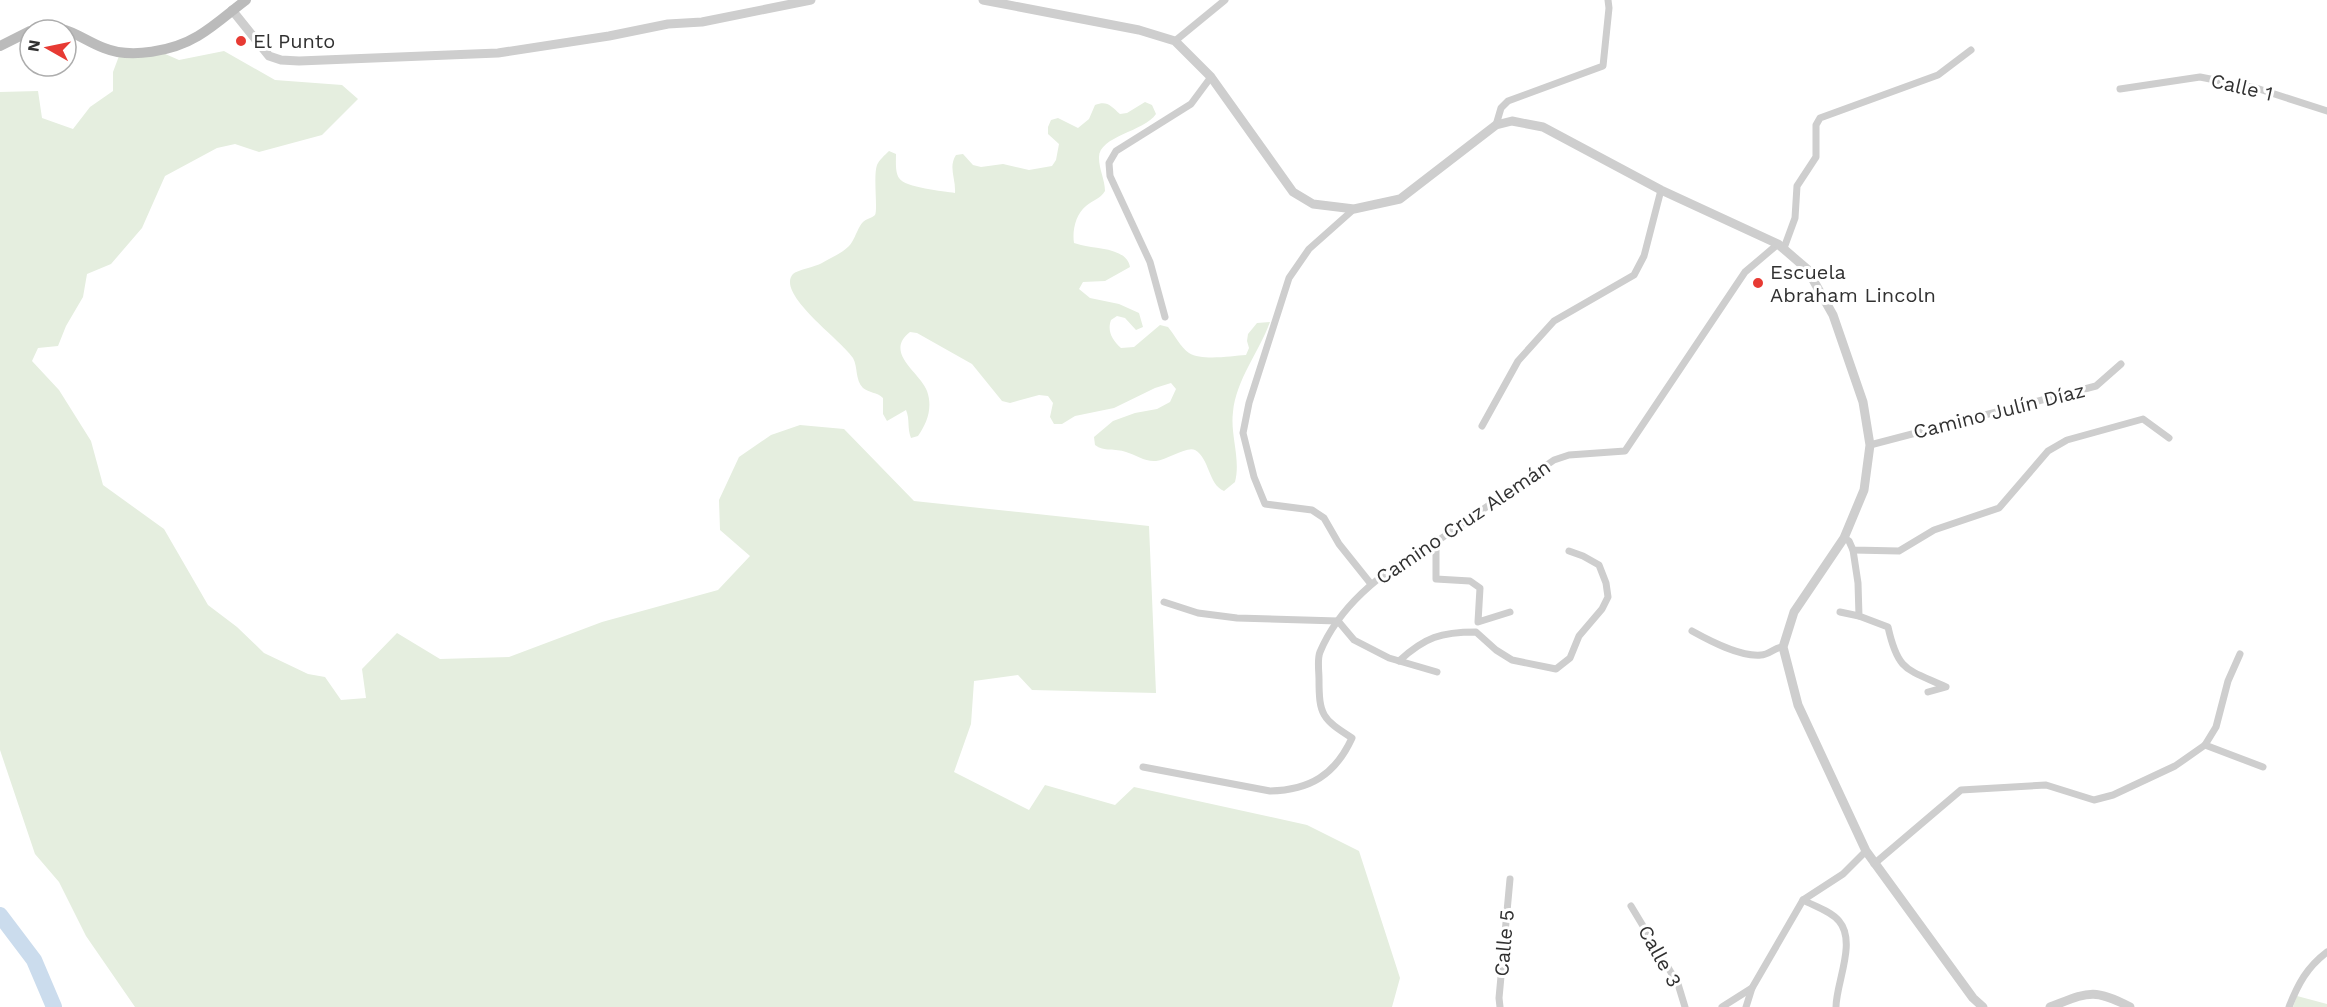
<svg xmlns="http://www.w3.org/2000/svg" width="2327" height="1007" font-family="'Work Sans',sans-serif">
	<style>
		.green { fill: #e5eedf }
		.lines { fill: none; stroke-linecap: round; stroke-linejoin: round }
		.river { stroke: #cbdced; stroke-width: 16 }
		.minor { stroke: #cecece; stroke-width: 7 }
		.tertiary { stroke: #cecece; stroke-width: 9 }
		.secondary { stroke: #bbb; stroke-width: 10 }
		.poi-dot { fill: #e73a33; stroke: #fff; stroke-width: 2 }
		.labels { text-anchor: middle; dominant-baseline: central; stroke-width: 6; stroke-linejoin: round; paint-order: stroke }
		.poi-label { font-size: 20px; fill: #313131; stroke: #fff; text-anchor: start }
		.street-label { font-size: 20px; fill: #313131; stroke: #fff }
	</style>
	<rect width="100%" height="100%" fill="#fff"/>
	<g class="green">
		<path d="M 224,51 L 275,80 L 342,85 L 358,99 L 322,135 L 259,152 L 235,144 L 217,148 L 165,176 L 142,228 L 111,264 L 87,274 L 83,297 L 66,326 L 58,346 L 38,348 L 32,361 L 59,390 L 91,441 L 103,485 L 164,529 L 208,605 L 237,627 L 264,653 L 308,674 L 325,677 L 341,700 L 366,698 L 362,669 L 397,633 L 440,659 L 509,657 L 602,622 L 718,590 L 750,556 L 720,530 L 719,500 L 739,457 L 771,435 L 800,425 L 844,429 L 914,501 L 1149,526 L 1156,693 L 1032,690 L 1018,675 L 974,681 L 971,724 L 954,772 L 1029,810 L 1045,785 L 1115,805 L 1134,787 L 1307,825 L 1359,851 L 1400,978 L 1392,1007 L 135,1007 L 86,936 L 59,882 L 35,854 L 0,750 L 0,92 L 38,91 L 42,118 L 73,129 L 90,107 L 113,91 L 113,72 L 119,56 L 163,53 L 179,60 Z"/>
		<path d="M 1145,102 L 1152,105 L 1156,114 C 1144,132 1098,136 1099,158 C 1099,169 1105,180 1105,191 C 1100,199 1093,200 1086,206 C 1076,214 1072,230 1074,243 L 1081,245 C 1097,249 1127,248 1130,267 L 1105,281 L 1083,282 L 1079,289 L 1090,298 L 1119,304 L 1139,313 L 1143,327 L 1136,330 L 1125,318 L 1117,316 L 1111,320 C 1107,331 1112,340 1121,348 L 1134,347 L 1160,325 L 1168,327 C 1174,334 1181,348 1189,353 C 1202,361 1231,356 1246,355 L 1249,348 L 1247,341 L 1248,334 L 1257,323 L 1270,322 C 1259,352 1236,380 1233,412 C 1230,435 1241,459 1235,482 L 1224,491 C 1208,484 1210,459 1195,450 C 1187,446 1167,460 1156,461 C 1145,462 1136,455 1126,452 C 1115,448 1104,452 1095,445 L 1094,437 L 1113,421 L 1135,413 L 1157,409 L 1170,402 L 1176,389 L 1171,383 L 1155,388 L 1114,408 L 1075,416 L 1062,424 L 1054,424 L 1050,417 L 1053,403 L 1048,396 L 1039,395 L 1010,403 L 1002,401 L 972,364 L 917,333 L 910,332 C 883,353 921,373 927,391 C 933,408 927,423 918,436 L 911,438 C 907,428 910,419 906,410 L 887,421 L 883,414 L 883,398 C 877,392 869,393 863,388 C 855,380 858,367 853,358 C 843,341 775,294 793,274 C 797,270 815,267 822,263 C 832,257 846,252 852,242 C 856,236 858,227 863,222 C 866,219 872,218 875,215 C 878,210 873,176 877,165 C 879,160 885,155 889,151 L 896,154 C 896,161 895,172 899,178 C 905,188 944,191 955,193 C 956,179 948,167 956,155 L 963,154 L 973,165 L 981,167 L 1003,164 L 1029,170 L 1052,166 L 1056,160 L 1059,144 L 1048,134 L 1048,127 L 1051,120 L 1058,118 L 1078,128 L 1089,119 L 1095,105 C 1107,100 1111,106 1120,114 L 1127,113 Z"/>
		<path d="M 2297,996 L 2327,1004 L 2327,1007 L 2293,1007 Z"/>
	</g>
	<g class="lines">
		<path class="river" d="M 0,915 L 34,960 L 54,1007"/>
		<g class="minor">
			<path d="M 1175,41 L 1225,0"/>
			<path d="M 2120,89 L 2200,77 L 2256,88 L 2327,111"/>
			<path d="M 1496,125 L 1501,108 L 1508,101 L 1603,66 L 1609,8 L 1608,0"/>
			<path d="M 1354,209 L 1309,249 L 1289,278 L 1249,403 L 1243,433 L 1254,477 L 1265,504 L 1312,510 L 1324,518 L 1339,544 L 1371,584"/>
			<path d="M 1784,248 L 1795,218 L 1797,186 L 1816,157 L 1816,125 L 1820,118 L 1938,75 L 1971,50"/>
			<path d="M 1165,317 L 1150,262 L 1110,176 L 1109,163 L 1116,151 L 1191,104 L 1211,77"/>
			<path d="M 1482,426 L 1518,361 L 1554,321 L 1634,275 L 1644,256 L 1661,190"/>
			<path d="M 1870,445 L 2096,386 L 2121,364"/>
			<path d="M 1844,538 L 1849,541 L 1853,550 L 1899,551 L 1934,530 L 1999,508 L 2048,451 L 2067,440 L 2143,419 L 2169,438"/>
			<path d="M 1436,542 L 1436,579 L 1470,581 L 1480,588 L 1478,622 L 1510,612"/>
			<path d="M 1853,550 L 1858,583 L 1859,616 L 1888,627 C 1898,672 1907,669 1946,687 L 1928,692"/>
			<path d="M 1164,602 L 1198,613 L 1237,618 L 1338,621 L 1354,640 L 1389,658 L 1437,672"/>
			<path d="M 1840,612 L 1859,616"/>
			<path d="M 1692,631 C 1710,641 1740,657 1761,655 C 1769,655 1775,647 1783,647"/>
			<path d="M 1399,661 C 1425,637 1441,632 1476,632 L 1496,650 L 1512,660 L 1556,669 L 1570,658 L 1579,636 L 1602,609 L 1608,597 L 1606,583 L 1599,565 L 1583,556 L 1569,551"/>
			<path d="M 2205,745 L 2263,767"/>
			<path d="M 1143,767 L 1270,791 C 1310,790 1335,775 1352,738 C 1322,719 1319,715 1319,679 C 1319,671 1317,659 1320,652 C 1341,602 1390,566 1436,542 L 1554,460 L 1569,455 L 1625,451 L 1745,272 L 1778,244"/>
			<path d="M 1874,864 L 1961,790 L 2046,785 L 2094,800 L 2113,795 L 2175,766 L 2205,745 L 2216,727 L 2228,681 L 2240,654"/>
			<path d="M 1803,900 C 1814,906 1831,911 1839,921 C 1857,942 1836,983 1836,1007"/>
			<path d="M 1631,906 L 1678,984 L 1685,1007"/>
			<path d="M 1500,1007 L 1499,998 L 1510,879"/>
			<path d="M 1722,1007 L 1752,988 L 1803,900 L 1843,874 L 1866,851"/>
			<path d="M 1746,1007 L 1752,988"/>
			<path d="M 2289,1007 C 2298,984 2307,967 2327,952"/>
		</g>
		<g class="tertiary">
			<path d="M 983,0 L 1139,30 L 1175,41 L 1211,77 L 1293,192 L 1313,204 L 1354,209 L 1400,199 L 1496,125 L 1512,121 L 1543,127 L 1661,190 L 1778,244 L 1807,269 L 1833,315 L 1863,402 L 1870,445 L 1864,490 L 1844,538 L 1794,612 L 1783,647 L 1798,705 L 1866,851 L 1973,998 L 1983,1007"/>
			<path d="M 232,10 L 269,56 L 281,60 L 299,61 L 498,53 L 609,36 L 668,24 L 702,22 L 811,0"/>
			<path d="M 2050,1007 C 2087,993 2093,987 2130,1007"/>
		</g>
		<g class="secondary">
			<path d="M 34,30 C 64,21 78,38 104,48 C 131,59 173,51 198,36 C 215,26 230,12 246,0"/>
			<path d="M 0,46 L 30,31"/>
		</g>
	</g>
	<g class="poi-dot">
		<circle cx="241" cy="41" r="6"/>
		<circle cx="1758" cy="283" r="6"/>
	</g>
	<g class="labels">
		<g class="poi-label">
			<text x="253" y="41">El Punto</text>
			<text x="1770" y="272">Escuela<tspan x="1770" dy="23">Abraham Lincoln</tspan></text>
		</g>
		<g class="street-label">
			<text transform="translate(2242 87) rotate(13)">Calle 1</text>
			<text transform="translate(1999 411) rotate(-14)">Camino Julín Díaz</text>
			<text transform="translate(1463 522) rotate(-34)">Camino Cruz Alemán</text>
			<text transform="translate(1504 943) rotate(-85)">Calle 5</text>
			<text transform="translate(1660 956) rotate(61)">Calle 3</text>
		</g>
	</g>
	<g transform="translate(48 48) rotate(279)"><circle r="28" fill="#ffffff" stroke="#adadad" stroke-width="1.5"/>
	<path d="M0-4.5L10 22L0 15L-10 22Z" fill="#e73a33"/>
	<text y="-9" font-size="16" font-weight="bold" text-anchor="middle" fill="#313131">N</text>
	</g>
</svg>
